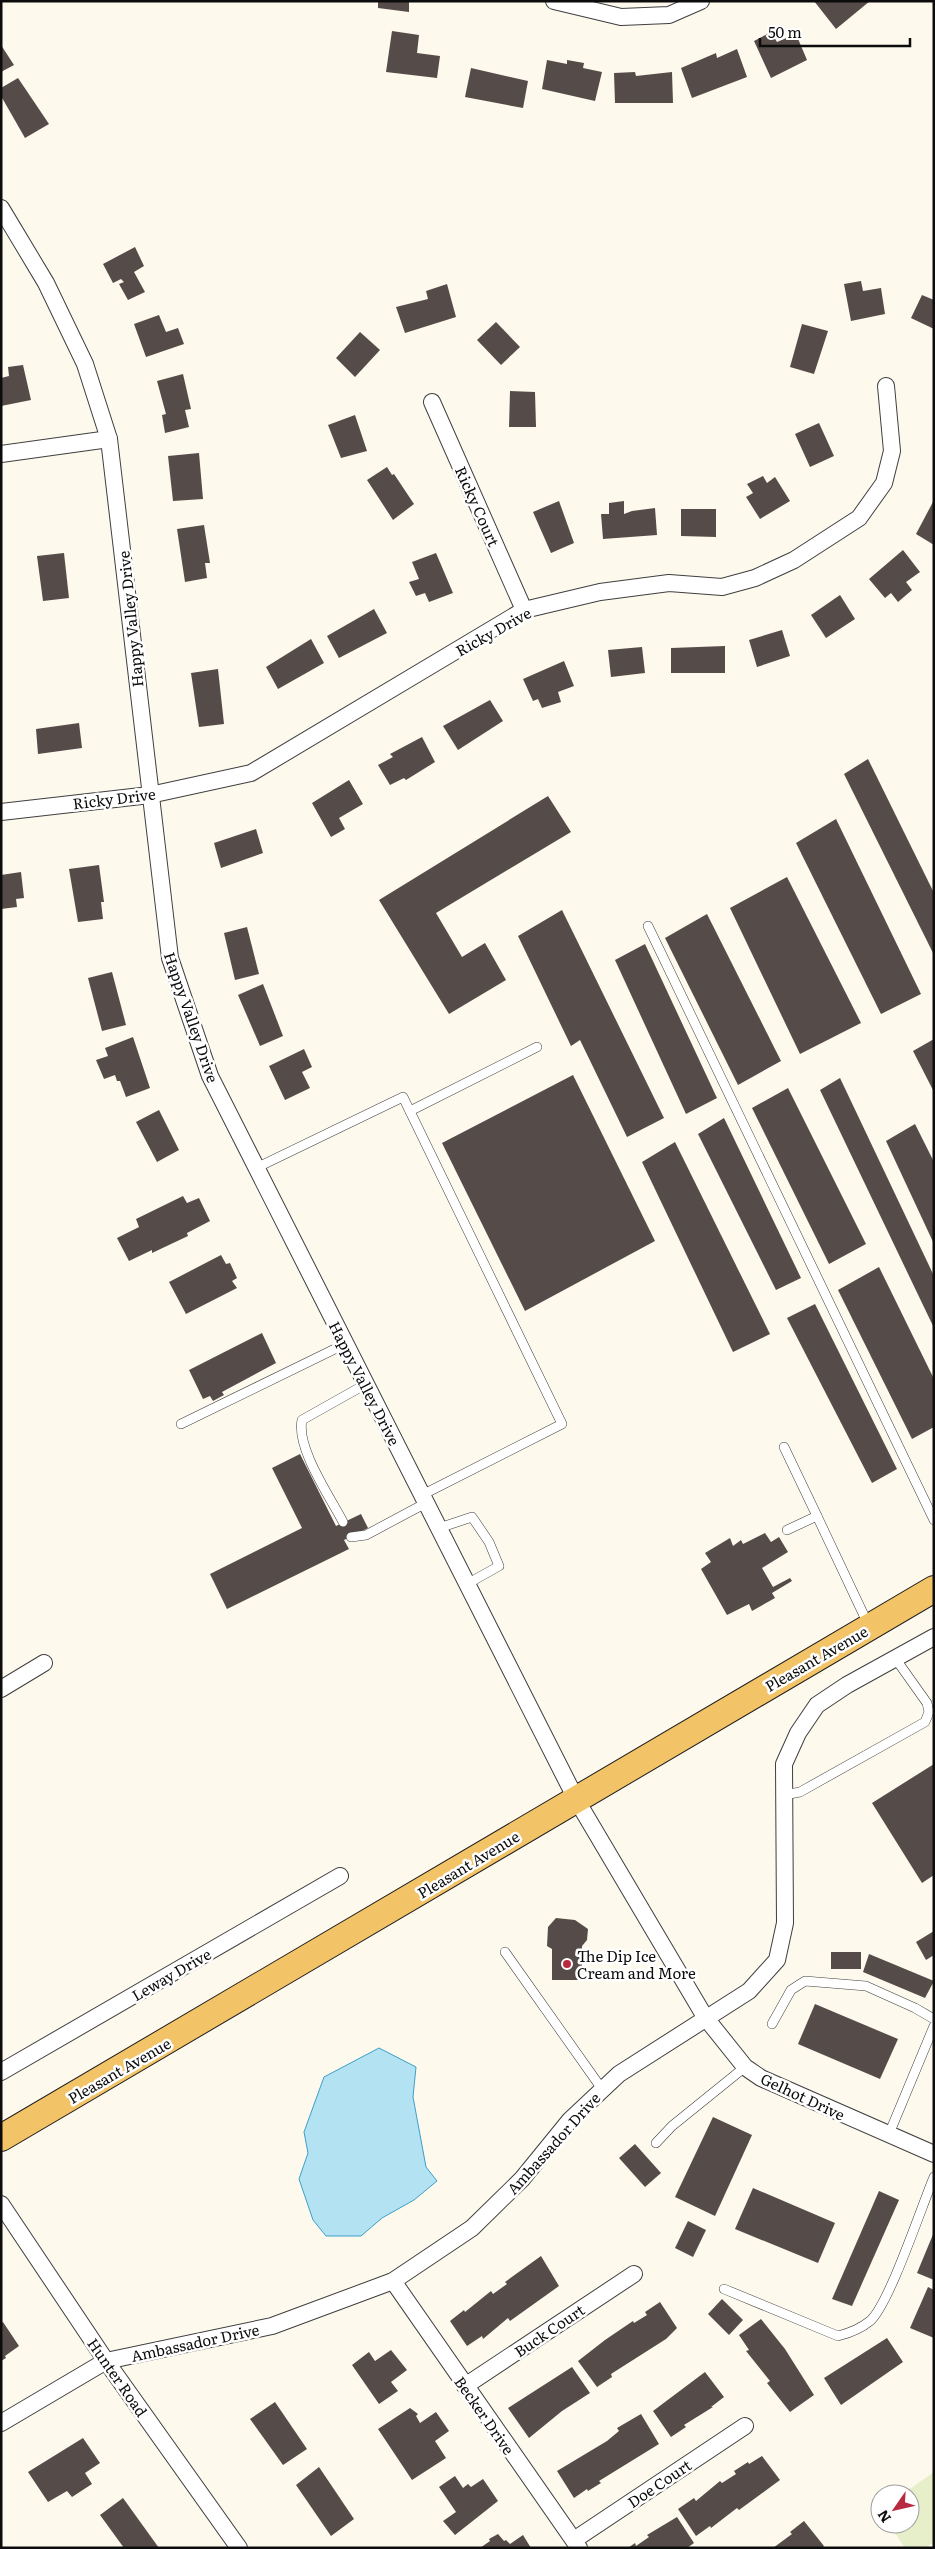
<svg xmlns="http://www.w3.org/2000/svg" width="935" height="2549" font-family="Literata,serif">
	<style>
		.pitch { fill: #e6efc9 }
		.water { fill: #b3e2f3; stroke: #3d9fc8 }
		.building { fill: #554c49 }
		.lines { fill: none; stroke-linecap: round; stroke-linejoin: round }
		.service-casing { stroke: #3f3f3f; stroke-width: 10 }
		.minor-casing { stroke: #3f3f3f; stroke-width: 18 }
		.primary-casing { stroke: #1d1d1d; stroke-width: 28 }
		.service { stroke: #fff; stroke-width: 9 }
		.minor { stroke: #fff; stroke-width: 16 }
		.primary { stroke: #f3c368; stroke-width: 26 }
		.poi-dot { fill: #b72a3f; stroke: #fff; stroke-width: 2 }
		.labels { text-anchor: middle; dominant-baseline: central; stroke-width: 5; stroke-linejoin: round; paint-order: stroke }
		.street-label { font-size: 15px; fill: #0c0c0c; stroke: #fff }
		.poi-label { font-size: 15px; fill: #0c0c0c; stroke: #fff; text-anchor: start }
	</style>
	<rect width="100%" height="100%" fill="#fef9ed"/>
	<path class="pitch" d="M 934,2472 L 934,2542 L 925,2548 L 905,2548 L 889,2524 L 910,2524 L 910,2494 L 903,2494 Z"/>
	<path class="water" d="M 379,2048 L 416,2067 L 413,2097 L 426,2167 L 437,2181 L 414,2200 L 382,2218 L 361,2236 L 326,2236 L 313,2220 L 299,2179 L 308,2153 L 304,2132 L 324,2077 Z"/>
	<g class="building">
		<path d="M 378,1 L 409,1 L 409,12 L 378,8 Z"/>
		<path d="M 814,1 L 870,1 L 836,29 Z"/>
		<path d="M 392,31 L 419,35 L 417,53 L 440,56 L 437,78 L 386,72 Z"/>
		<path d="M 771,32 L 777,42 L 796,34 L 807,60 L 771,78 L 754,41 Z"/>
		<path d="M 1,45 L 14,65 L 1,72 Z"/>
		<path d="M 737,49 L 747,77 L 692,98 L 681,68 L 716,53 L 717,58 Z"/>
		<path d="M 547,60 L 567,64 L 567,60 L 584,63 L 583,68 L 602,72 L 595,101 L 542,89 Z"/>
		<path d="M 471,68 L 528,81 L 523,108 L 465,97 Z"/>
		<path d="M 635,72 L 636,76 L 672,72 L 673,103 L 615,103 L 614,73 Z"/>
		<path d="M 18,78 L 49,124 L 25,138 L 1,96 L 1,88 Z"/>
		<path d="M 135,247 L 144,266 L 134,272 L 145,292 L 128,300 L 119,284 L 124,282 L 121,279 L 113,283 L 103,264 Z"/>
		<path d="M 861,281 L 863,291 L 881,288 L 885,314 L 851,321 L 844,284 Z"/>
		<path d="M 447,284 L 456,317 L 405,333 L 396,307 L 428,299 L 426,291 Z"/>
		<path d="M 922,295 L 934,300 L 934,329 L 911,318 Z"/>
		<path d="M 159,315 L 166,332 L 178,328 L 184,344 L 146,357 L 134,324 Z"/>
		<path d="M 496,322 L 520,347 L 501,365 L 477,340 Z"/>
		<path d="M 802,324 L 828,331 L 814,374 L 790,367 Z"/>
		<path d="M 360,332 L 380,350 L 355,377 L 336,358 Z"/>
		<path d="M 23,365 L 31,400 L 1,406 L 1,378 L 9,376 L 8,367 Z"/>
		<path d="M 183,374 L 191,409 L 185,410 L 189,427 L 165,433 L 162,415 L 166,414 L 157,381 Z"/>
		<path d="M 510,391 L 535,392 L 536,427 L 509,427 Z"/>
		<path d="M 355,415 L 367,451 L 341,458 L 328,425 Z"/>
		<path d="M 819,423 L 834,456 L 810,467 L 795,434 Z"/>
		<path d="M 199,453 L 203,499 L 173,501 L 168,456 Z"/>
		<path d="M 387,467 L 392,475 L 394,474 L 414,504 L 393,520 L 367,480 Z"/>
		<path d="M 763,476 L 767,483 L 775,477 L 790,501 L 760,519 L 746,497 L 753,493 L 747,484 Z"/>
		<path d="M 934,500 L 934,545 L 916,534 Z"/>
		<path d="M 559,501 L 574,543 L 551,553 L 533,512 Z"/>
		<path d="M 624,501 L 624,514 L 632,511 L 655,508 L 657,535 L 603,539 L 601,514 L 609,514 L 609,503 Z"/>
		<path d="M 681,509 L 716,509 L 716,537 L 681,536 Z"/>
		<path d="M 204,525 L 210,563 L 205,563 L 207,578 L 185,582 L 177,529 Z"/>
		<path d="M 903,550 L 920,572 L 906,582 L 912,590 L 898,602 L 891,593 L 885,598 L 869,579 Z"/>
		<path d="M 64,553 L 69,598 L 43,601 L 37,556 Z"/>
		<path d="M 436,553 L 453,593 L 429,602 L 425,593 L 416,596 L 409,582 L 419,579 L 412,562 Z"/>
		<path d="M 840,595 L 855,619 L 826,638 L 811,615 Z"/>
		<path d="M 374,609 L 387,633 L 339,658 L 327,636 Z"/>
		<path d="M 782,630 L 790,656 L 757,667 L 749,640 Z"/>
		<path d="M 311,639 L 324,663 L 278,689 L 266,667 Z"/>
		<path d="M 725,646 L 725,673 L 671,673 L 671,648 Z"/>
		<path d="M 642,647 L 645,673 L 611,677 L 608,650 Z"/>
		<path d="M 564,661 L 574,686 L 558,692 L 561,702 L 542,708 L 538,699 L 533,701 L 523,679 Z"/>
		<path d="M 218,669 L 224,724 L 199,727 L 191,673 Z"/>
		<path d="M 490,700 L 503,721 L 458,750 L 443,726 Z"/>
		<path d="M 79,723 L 82,748 L 38,754 L 36,729 Z"/>
		<path d="M 422,737 L 435,762 L 406,780 L 404,778 L 390,785 L 378,765 L 393,757 L 390,754 Z"/>
		<path d="M 868,759 L 934,893 L 934,955 L 844,774 Z"/>
		<path d="M 349,780 L 363,804 L 339,818 L 345,829 L 331,837 L 312,803 Z"/>
		<path d="M 548,796 L 571,832 L 436,913 L 462,957 L 485,943 L 506,980 L 449,1014 L 379,900 Z"/>
		<path d="M 836,819 L 921,994 L 881,1014 L 796,843 Z"/>
		<path d="M 256,829 L 263,853 L 221,868 L 214,843 Z"/>
		<path d="M 99,865 L 104,902 L 101,902 L 103,919 L 78,922 L 69,869 Z"/>
		<path d="M 21,872 L 24,898 L 16,899 L 17,907 L 1,909 L 1,875 Z"/>
		<path d="M 787,877 L 861,1023 L 800,1054 L 730,908 Z"/>
		<path d="M 562,910 L 664,1118 L 627,1137 L 580,1040 L 571,1046 L 518,936 Z"/>
		<path d="M 707,914 L 781,1061 L 738,1085 L 665,938 Z"/>
		<path d="M 247,927 L 259,974 L 235,980 L 224,933 Z"/>
		<path d="M 645,944 L 717,1098 L 686,1114 L 615,960 Z"/>
		<path d="M 112,972 L 126,1025 L 102,1031 L 88,978 Z"/>
		<path d="M 263,984 L 283,1036 L 260,1046 L 238,995 Z"/>
		<path d="M 133,1037 L 150,1088 L 126,1097 L 120,1081 L 117,1081 L 115,1075 L 104,1079 L 96,1060 L 108,1056 L 105,1048 Z"/>
		<path d="M 934,1039 L 934,1092 L 913,1051 Z"/>
		<path d="M 304,1049 L 312,1067 L 302,1072 L 310,1088 L 285,1100 L 269,1066 Z"/>
		<path d="M 573,1075 L 655,1241 L 525,1311 L 442,1143 Z"/>
		<path d="M 840,1078 L 934,1276 L 934,1328 L 820,1090 Z"/>
		<path d="M 788,1088 L 866,1244 L 829,1264 L 752,1108 Z"/>
		<path d="M 159,1110 L 179,1150 L 157,1162 L 136,1122 Z"/>
		<path d="M 724,1118 L 801,1278 L 776,1290 L 698,1134 Z"/>
		<path d="M 915,1124 L 934,1162 L 934,1244 L 886,1141 Z"/>
		<path d="M 675,1142 L 770,1334 L 733,1352 L 642,1162 Z"/>
		<path d="M 183,1196 L 187,1203 L 199,1198 L 210,1221 L 187,1233 L 188,1236 L 152,1253 L 152,1250 L 129,1261 L 117,1238 L 139,1227 L 136,1219 Z"/>
		<path d="M 221,1255 L 226,1264 L 230,1263 L 237,1278 L 232,1281 L 237,1288 L 186,1314 L 169,1282 Z"/>
		<path d="M 879,1267 L 934,1379 L 934,1427 L 912,1439 L 838,1290 Z"/>
		<path d="M 815,1304 L 897,1469 L 872,1483 L 787,1318 Z"/>
		<path d="M 262,1333 L 276,1363 L 222,1392 L 224,1395 L 213,1401 L 210,1396 L 203,1399 L 189,1370 Z"/>
		<path d="M 300,1454 L 336,1526 L 361,1514 L 368,1528 L 344,1540 L 349,1549 L 227,1609 L 210,1574 L 302,1528 L 272,1468 Z"/>
		<path d="M 765,1533 L 771,1542 L 779,1537 L 788,1552 L 762,1568 L 773,1587 L 790,1578 L 792,1581 L 772,1593 L 775,1598 L 752,1611 L 749,1604 L 727,1615 L 701,1569 L 711,1562 L 705,1553 L 730,1538 L 733,1546 L 741,1540 L 743,1544 Z"/>
		<path d="M 934,1764 L 934,1875 L 922,1883 L 872,1803 Z"/>
		<path d="M 556,1918 L 575,1920 L 588,1929 L 587,1940 L 582,1946 L 582,1980 L 552,1980 L 552,1949 L 547,1946 L 548,1927 Z"/>
		<path d="M 934,1931 L 934,1955 L 926,1960 L 916,1942 Z"/>
		<rect x="831" y="1952" width="30" height="17"/>
		<path d="M 869,1954 L 934,1981 L 925,1998 L 863,1972 Z"/>
		<path d="M 815,2004 L 898,2039 L 880,2079 L 798,2044 Z"/>
		<path d="M 713,2117 L 752,2135 L 715,2216 L 675,2197 Z"/>
		<path d="M 635,2144 L 661,2173 L 645,2187 L 619,2158 Z"/>
		<path d="M 753,2188 L 835,2223 L 818,2263 L 735,2229 Z"/>
		<path d="M 879,2191 L 899,2200 L 852,2306 L 832,2299 Z"/>
		<path d="M 688,2221 L 706,2230 L 693,2257 L 675,2248 Z"/>
		<path d="M 934,2232 L 934,2280 L 917,2273 Z"/>
		<path d="M 541,2256 L 559,2286 L 510,2321 L 508,2318 L 483,2339 L 482,2336 L 467,2346 L 450,2321 L 464,2310 L 465,2312 L 491,2291 L 493,2294 L 507,2284 L 505,2282 Z"/>
		<path d="M 928,2287 L 934,2290 L 934,2338 L 910,2328 Z"/>
		<path d="M 722,2299 L 743,2320 L 729,2335 L 708,2314 Z"/>
		<path d="M 660,2302 L 677,2328 L 666,2339 L 611,2374 L 612,2377 L 597,2387 L 578,2361 L 605,2340 L 633,2321 L 634,2323 L 647,2315 L 645,2312 Z"/>
		<path d="M 761,2319 L 785,2349 L 814,2395 L 790,2412 L 767,2383 L 770,2381 L 746,2351 L 749,2350 L 739,2335 Z"/>
		<path d="M 3,2322 L 19,2346 L 5,2356 L 6,2358 L 1,2361 L 1,2323 Z"/>
		<path d="M 887,2338 L 903,2362 L 841,2405 L 824,2378 Z"/>
		<path d="M 391,2350 L 407,2370 L 391,2382 L 398,2391 L 379,2404 L 352,2365 L 369,2352 L 375,2361 Z"/>
		<path d="M 572,2367 L 590,2393 L 562,2411 L 529,2438 L 508,2408 Z"/>
		<path d="M 705,2372 L 724,2397 L 711,2407 L 713,2407 L 684,2425 L 686,2427 L 671,2437 L 653,2411 Z"/>
		<path d="M 275,2402 L 307,2449 L 283,2465 L 250,2419 Z"/>
		<path d="M 410,2408 L 418,2414 L 416,2416 L 420,2423 L 436,2412 L 449,2431 L 435,2441 L 446,2458 L 412,2480 L 378,2429 Z"/>
		<path d="M 641,2414 L 659,2444 L 599,2481 L 601,2483 L 588,2491 L 587,2489 L 574,2498 L 557,2471 L 607,2441 L 619,2431 L 617,2428 Z"/>
		<path d="M 83,2438 L 100,2463 L 85,2473 L 92,2484 L 72,2497 L 67,2491 L 48,2502 L 28,2472 Z"/>
		<path d="M 762,2456 L 780,2480 L 739,2510 L 737,2508 L 711,2528 L 710,2526 L 696,2536 L 678,2509 L 694,2498 L 696,2501 L 720,2481 L 722,2483 L 736,2474 L 734,2471 L 748,2462 L 749,2464 Z"/>
		<path d="M 319,2467 L 354,2519 L 331,2536 L 296,2485 Z"/>
		<path d="M 455,2476 L 463,2488 L 468,2484 L 471,2487 L 483,2479 L 498,2501 L 455,2535 L 443,2521 L 456,2512 L 439,2487 Z"/>
		<path d="M 123,2498 L 159,2548 L 124,2548 L 100,2515 Z"/>
		<path d="M 677,2517 L 694,2543 L 687,2548 L 628,2548 L 635,2543 L 636,2546 L 649,2537 L 647,2535 Z"/>
		<path d="M 804,2521 L 824,2546 L 822,2548 L 773,2548 L 792,2534 L 790,2532 Z"/>
		<path d="M 498,2534 L 504,2541 L 506,2540 L 510,2544 L 523,2535 L 531,2548 L 480,2548 L 490,2541 L 489,2539 Z"/>
	</g>
	<g class="lines">
		<defs>
			<g id="service">
				<path d="M 648,926 L 934,1520"/>
				<path d="M 410,1111 L 537,1047"/>
				<path d="M 256,1168 L 403,1097 L 562,1424 L 422,1495"/>
				<path d="M 181,1424 L 345,1344"/>
				<path d="M 784,1447 L 817,1516 L 787,1530"/>
				<path d="M 817,1516 L 868,1624"/>
				<path d="M 343,1522 C 330,1497 296,1448 302,1420 L 366,1384"/>
				<path d="M 439,1528 L 472,1517 L 489,1542 L 499,1566 L 467,1584"/>
				<path d="M 351,1537 L 366,1535 L 426,1503"/>
				<path d="M 784,1795 L 800,1792 L 925,1722 L 929,1712 L 927,1703 L 895,1658"/>
				<path d="M 505,1952 L 602,2089"/>
				<path d="M 772,2024 L 791,1990 L 805,1981 L 866,1986 L 915,2008 L 934,2019"/>
				<path d="M 889,2134 L 934,2026"/>
				<path d="M 656,2143 L 672,2126 L 745,2067"/>
				<path d="M 724,2289 L 838,2336 C 850,2333 860,2329 870,2321 C 889,2305 922,2205 934,2177"/>
			</g>
			<g id="minor">
				<path d="M 554,1 L 621,17 L 669,15 L 701,1"/>
				<path d="M 1,208 L 46,283 L 85,364 L 109,439 L 170,958 L 210,1076 L 576,1799 L 705,2017 L 745,2067 L 761,2078 L 934,2154"/>
				<path d="M 432,402 L 524,610"/>
				<path d="M 1,454 L 109,439"/>
				<path d="M 1,812 L 150,795 L 251,773 L 524,610 L 600,592 L 669,583 L 722,587 L 755,578 L 794,560 L 859,518 L 884,483 L 892,451 L 886,386"/>
				<path d="M 1,1689 L 44,1663"/>
				<path d="M 1,2072 L 340,1876"/>
				<path d="M 1,2204 L 106,2361 L 239,2548"/>
				<path d="M 393,2281 L 579,2548"/>
				<path d="M 465,2386 L 634,2274"/>
				<path d="M 1,2423 L 106,2361 L 272,2326 L 393,2281 L 472,2228 L 522,2179 L 570,2120 L 619,2074 L 749,1991 L 777,1960 L 785,1923 L 784,1764 L 798,1733 L 817,1705 L 847,1685 L 934,1637"/>
				<path d="M 574,2540 L 745,2426"/>
			</g>
			<path id="primary" d="M 1,2138 L 934,1589"/>
		</defs>
		<use href="#service" class="service-casing"/>
		<use href="#minor" class="minor-casing"/>
		<use href="#primary" class="primary-casing"/>
		<use href="#service" class="service"/>
		<use href="#minor" class="minor"/>
		<use href="#primary" class="primary"/>
	</g>
	<circle class="poi-dot" cx="567" cy="1964" r="5"/>
	<g class="labels">
		<g class="street-label">
			<text transform="translate(478 506) rotate(66)">Ricky Court</text>
			<text transform="translate(130 619) rotate(-96)">Happy Valley Drive</text>
			<text transform="translate(493 631) rotate(-29)">Ricky Drive</text>
			<text transform="translate(114 798) rotate(-7)">Ricky Drive</text>
			<text transform="translate(192 1017) rotate(71)">Happy Valley Drive</text>
			<text transform="translate(365 1383) rotate(63)">Happy Valley Drive</text>
			<text transform="translate(816 1658) rotate(-30)">Pleasant Avenue</text>
			<text transform="translate(468 1864) rotate(-31)">Pleasant Avenue</text>
			<text transform="translate(171 1974) rotate(-30)">Leway Drive</text>
			<text transform="translate(119 2070) rotate(-30)">Pleasant Avenue</text>
			<text transform="translate(803 2096) rotate(25)">Gelhot Drive</text>
			<text transform="translate(553 2143) rotate(-48)">Ambassador Drive</text>
			<text transform="translate(549 2330) rotate(-34)">Buck Court</text>
			<text transform="translate(195 2342) rotate(-12)">Ambassador Drive</text>
			<text transform="translate(118 2377) rotate(55)">Hunter Road</text>
			<text transform="translate(485 2415) rotate(55)">Becker Drive</text>
			<text transform="translate(659 2483) rotate(-34)">Doe Court</text>
		</g>
		<g class="poi-label">
			<text x="577" y="1955">The Dip Ice<tspan x="577" dy="17">Cream and More</tspan></text>
		</g>
	</g>
	<rect width="935" height="2549" fill="none" stroke="#0c0c0c" stroke-width="5"/>
	<g transform="translate(895 2509) rotate(236)"><circle r="24" fill="#ffffff" stroke="#9e9e9e"/>
	<path d="M0-4L9 19L0 12L-9 19Z" fill="#b72a3f"/>
	<text y="-8" font-size="14" font-weight="bold" text-anchor="middle" fill="#0c0c0c">N</text>
	</g>
	<path d="M760 38v8h150v-8" fill="none" stroke="#0c0c0c" stroke-width="2.5"/>
	<text x="768" y="38" font-size="15" fill="#0c0c0c" stroke="#ffffff" stroke-width="4" paint-order="stroke">50 m</text>
</svg>
